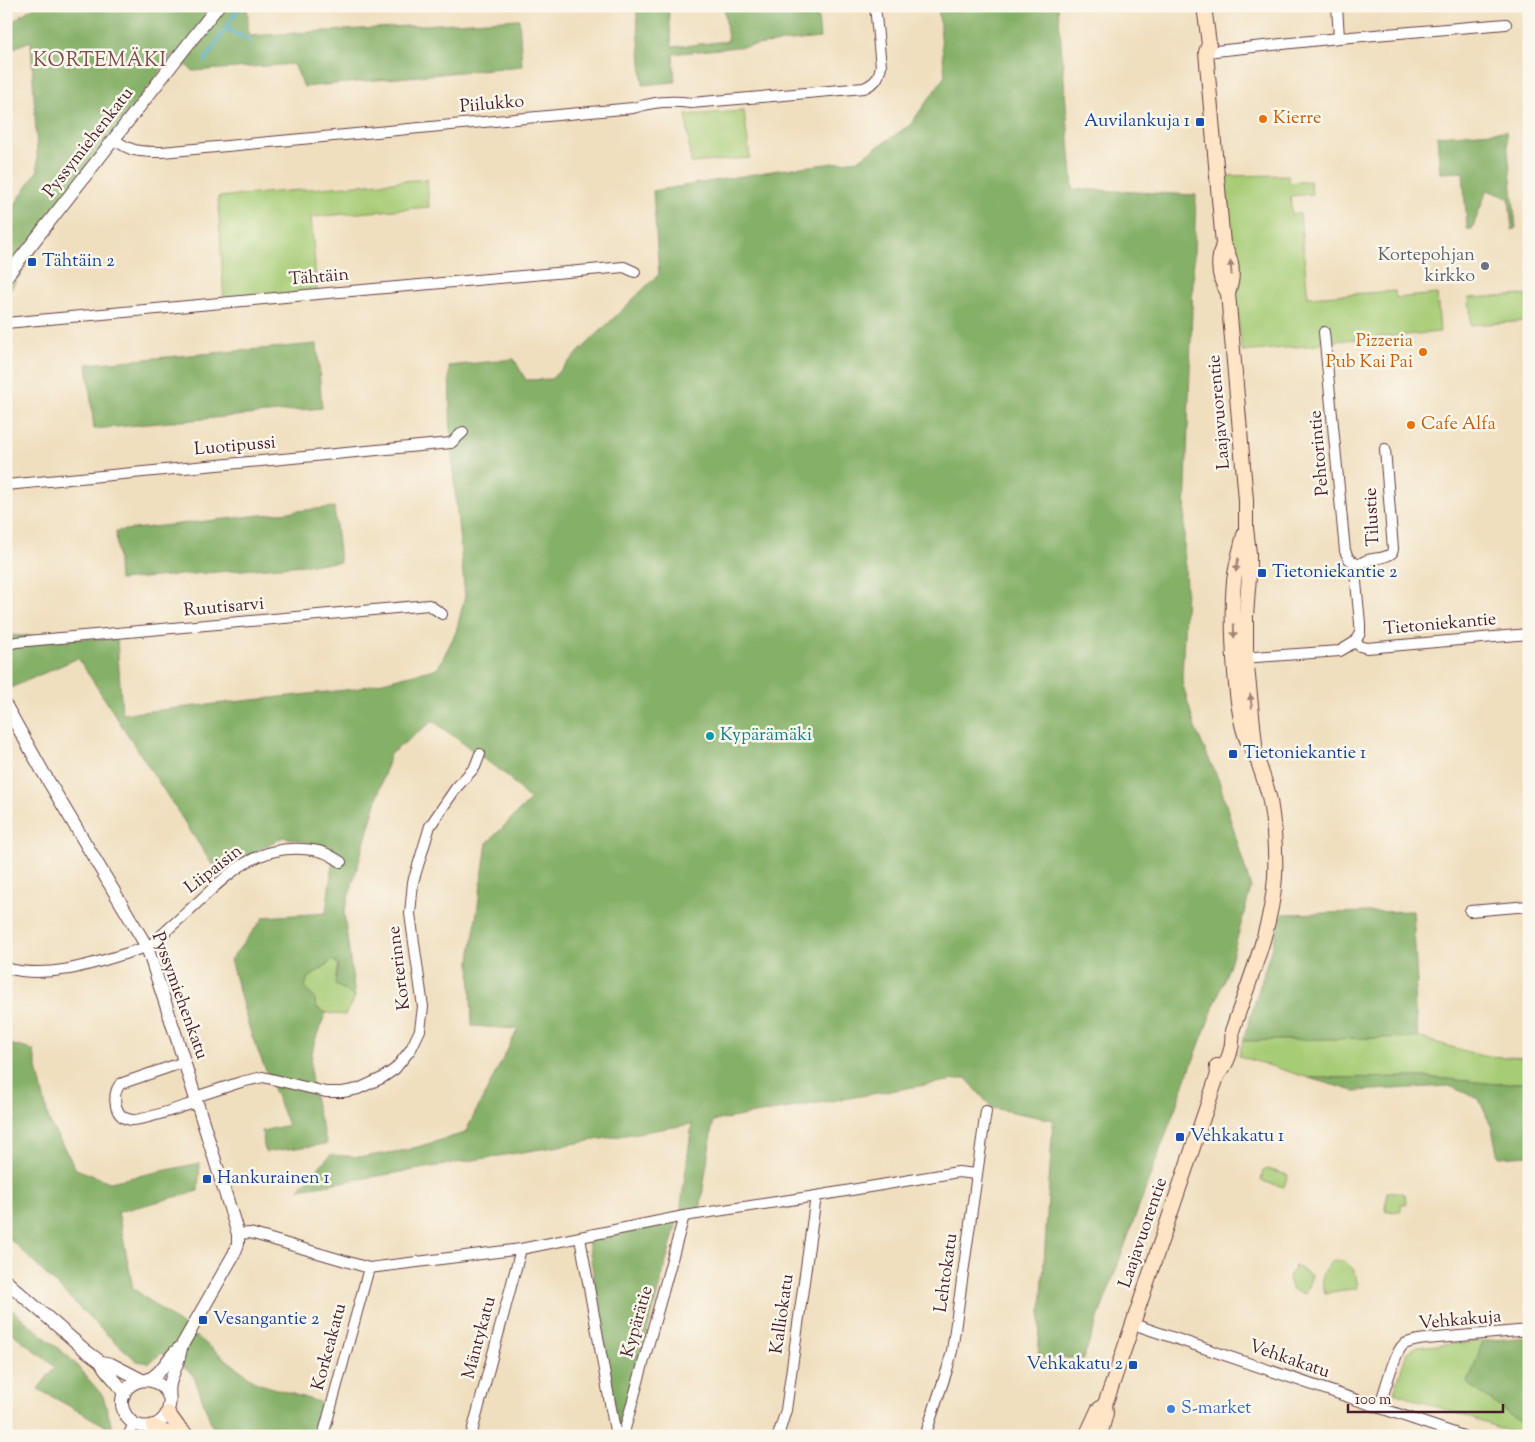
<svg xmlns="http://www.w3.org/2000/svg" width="1535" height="1442" font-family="'Sorts Mill Goudy',serif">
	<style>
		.green { fill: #a7cc76; stroke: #787650 }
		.forest { fill: #85b067; stroke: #686849 }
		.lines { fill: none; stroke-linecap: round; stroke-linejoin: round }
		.stream { stroke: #54afd2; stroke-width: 3 }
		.minor-casing { stroke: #633c41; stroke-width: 12 }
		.tertiary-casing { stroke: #633c41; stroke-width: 14 }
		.secondary-casing { stroke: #633c41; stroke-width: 16 }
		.minor { stroke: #fff; stroke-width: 10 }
		.tertiary { stroke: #fff; stroke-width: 12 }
		.secondary { stroke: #ffe4c6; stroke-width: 14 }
		.oneway { fill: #a48278 }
		.food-dot { fill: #e8710a; stroke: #fbf7ec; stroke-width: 2 }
		.transit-dot { fill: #1a4fb4; stroke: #fbf7ec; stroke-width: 2 }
		.worship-dot { fill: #6b7280; stroke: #fbf7ec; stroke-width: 2 }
		.culture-dot { fill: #0f9aa8; stroke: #fbf7ec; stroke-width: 2 }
		.shop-dot { fill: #3f7fe0; stroke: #fbf7ec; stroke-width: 2 }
		.labels { text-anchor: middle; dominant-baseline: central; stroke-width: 5; stroke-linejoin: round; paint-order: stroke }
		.street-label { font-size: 18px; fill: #4a1f2b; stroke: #fbf7ec }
		.food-label { font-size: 18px; fill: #c56008; stroke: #fbf7ec; text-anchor: start }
		.transit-label { font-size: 18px; fill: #164399; stroke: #fbf7ec; text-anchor: start }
		.worship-label { font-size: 18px; fill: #5b616d; stroke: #fbf7ec; text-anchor: end }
		.culture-label { font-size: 18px; fill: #0d838f; stroke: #fbf7ec; text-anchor: start }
		.shop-label { font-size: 18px; fill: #366cbe; stroke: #fbf7ec; text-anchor: start }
		.quarter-label { font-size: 20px; letter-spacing: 1px; fill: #804e4f; stroke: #fbf7ec }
	</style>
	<rect width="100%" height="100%" fill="#fbf7ec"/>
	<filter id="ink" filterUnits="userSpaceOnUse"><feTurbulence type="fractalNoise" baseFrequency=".02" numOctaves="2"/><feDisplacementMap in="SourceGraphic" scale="10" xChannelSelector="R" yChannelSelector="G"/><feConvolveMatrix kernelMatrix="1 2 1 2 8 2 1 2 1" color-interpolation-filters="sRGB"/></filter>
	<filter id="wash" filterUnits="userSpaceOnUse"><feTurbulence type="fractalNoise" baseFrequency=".0096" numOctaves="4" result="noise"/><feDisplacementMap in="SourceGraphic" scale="20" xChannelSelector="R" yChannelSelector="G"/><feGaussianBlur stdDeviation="1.12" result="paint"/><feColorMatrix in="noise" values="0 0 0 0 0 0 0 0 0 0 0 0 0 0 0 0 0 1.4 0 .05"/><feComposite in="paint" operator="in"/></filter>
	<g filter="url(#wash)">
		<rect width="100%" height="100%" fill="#f0dfbf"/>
		<g class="green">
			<path d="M 744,111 L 750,158 L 691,163 L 686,115 Z"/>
			<path d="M 1288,175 L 1289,183 L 1310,181 L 1312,194 L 1290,196 L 1292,214 L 1300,214 L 1308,297 L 1395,291 L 1396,298 L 1437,294 L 1440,332 L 1322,342 L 1316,345 L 1242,352 L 1222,176 Z"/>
			<path d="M 427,179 L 429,207 L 311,217 L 317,291 L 224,303 L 218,197 Z"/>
			<path d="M 1526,295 L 1528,321 L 1471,325 L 1469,298 Z"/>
			<path d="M 332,960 L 338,964 L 335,984 L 355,997 L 345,1015 C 317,1013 318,1011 305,987 L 307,979 L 324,967 Z"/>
			<path d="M 1418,1037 L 1482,1056 L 1529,1058 L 1529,1082 L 1496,1084 L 1427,1077 L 1309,1078 L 1239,1056 L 1243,1041 Z"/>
			<path d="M 1267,1169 L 1288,1175 L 1284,1187 L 1261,1181 L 1263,1171 Z"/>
			<path d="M 1387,1192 L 1399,1192 L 1405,1195 L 1406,1204 L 1401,1204 L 1401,1211 L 1386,1212 Z"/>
			<path d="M 1334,1260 L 1345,1261 L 1355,1271 L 1358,1288 L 1325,1293 C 1320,1275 1320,1273 1334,1260 Z"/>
			<path d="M 1295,1266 L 1312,1276 L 1305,1294 L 1292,1290 L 1288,1279 Z"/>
			<path d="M 1483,1341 L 1468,1383 L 1523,1425 L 1523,1436 L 1394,1392 L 1407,1352 L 1415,1347 Z"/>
		</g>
		<g class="forest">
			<path d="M 35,6 L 247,6 L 249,36 L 519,19 L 522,66 L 304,87 L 294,64 L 192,71 L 174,53 L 88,166 L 6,297 L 6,210 L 12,209 L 38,170 L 31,41 L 6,51 L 6,26 Z"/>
			<path d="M 636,6 L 668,6 L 672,47 L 728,41 L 724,6 L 817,6 L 820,38 L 673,54 L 675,82 L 643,85 Z"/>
			<path d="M 938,6 L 1058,6 L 1073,189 L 1196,195 L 1184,543 L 1186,588 L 1182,681 L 1195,728 L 1219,781 L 1251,888 L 1230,964 L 1182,1090 L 1083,1359 L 1038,1357 L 1053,1120 L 992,1108 L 966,1078 L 713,1121 L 700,1210 L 680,1213 L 692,1124 L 299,1189 L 330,1155 L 363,1157 L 407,1150 L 465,1133 L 518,1029 L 472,1026 L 470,960 L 487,843 L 530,800 L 506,775 L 433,721 L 390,754 L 344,913 L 355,997 L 335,984 L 338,964 L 332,960 L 324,967 L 307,979 L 305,987 L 315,999 L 316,1008 L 326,1013 C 319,1029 312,1045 311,1062 C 309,1088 320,1119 327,1144 L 265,1152 L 262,1131 L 288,1125 L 251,1034 L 230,960 L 264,917 L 326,913 L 334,848 L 283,837 L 217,872 L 78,658 L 6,690 L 6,635 L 117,640 L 122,714 L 355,689 L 438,668 L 456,632 L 465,596 L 451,449 L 449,366 L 514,359 L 526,380 L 551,379 L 659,274 L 653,191 L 778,170 L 858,160 L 910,125 L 945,76 Z"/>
			<path d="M 1506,131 L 1516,228 L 1512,230 L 1509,198 L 1487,190 L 1472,229 L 1467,229 L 1463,172 L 1440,173 L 1437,136 Z"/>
			<path d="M 317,344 L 322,408 L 94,429 L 87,364 Z"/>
			<path d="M 334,507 L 340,562 L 119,580 L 116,531 Z"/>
			<path d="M 1413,911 L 1417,983 L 1414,997 L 1418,1037 L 1243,1041 L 1282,914 Z"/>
			<path d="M 6,1043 L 33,1050 L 49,1121 L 76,1169 L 110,1182 L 200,1163 L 198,1191 L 118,1212 L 133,1288 L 257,1383 L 325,1404 L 317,1436 L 230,1436 L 213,1428 L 193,1374 L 162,1353 L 149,1363 L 137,1361 L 102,1330 L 6,1235 Z"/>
			<path d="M 1427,1077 L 1496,1084 L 1529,1082 L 1529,1155 L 1498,1157 L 1492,1128 L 1479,1099 L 1449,1086 L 1354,1091 L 1309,1078 Z"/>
			<path d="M 677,1222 L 619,1434 L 588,1241 Z"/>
			<path d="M 6,1305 L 71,1359 L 103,1396 L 113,1430 L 38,1389 L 55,1367 L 6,1328 Z"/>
			<path d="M 1529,1337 L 1529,1436 L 1523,1436 L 1523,1425 L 1468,1383 L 1483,1341 Z"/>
		</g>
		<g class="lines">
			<g class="stream">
				<path d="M 227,29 L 250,41"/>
				<path d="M 205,61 L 240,6"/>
			</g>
		</g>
	</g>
	<g filter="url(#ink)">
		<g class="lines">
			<defs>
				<g id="minor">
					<path d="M 1337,6 L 1339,38"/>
					<path d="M 1206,52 L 1339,38 L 1506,24"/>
					<path d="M 114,139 C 130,152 141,152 162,152 L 633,108 C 654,102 670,100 691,103 L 864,88 C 876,82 878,80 881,66 L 875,6"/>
					<path d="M 6,323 L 317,294 L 624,267 L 635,272"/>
					<path d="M 1324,332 L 1345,551 L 1349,559 L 1358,565"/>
					<path d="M 6,485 L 451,443 L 463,432"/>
					<path d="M 1355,642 L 1360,646 L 1367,648 L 1529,634"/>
					<path d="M 6,645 L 16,642 L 429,605 L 442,614"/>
					<path d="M 1241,658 L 1340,651 L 1355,642 L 1360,633 L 1360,623 L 1355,572 C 1363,553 1380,563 1392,553 L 1393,549 L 1385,449"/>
					<path d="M 1470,911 L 1529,906"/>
					<path d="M 6,968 C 54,981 102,960 147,947 L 154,942 C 168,929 183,916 197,903 C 228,874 256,846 302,849 C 320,850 326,852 341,862"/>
					<path d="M 184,1062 L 120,1084 C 115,1091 114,1097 116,1106 C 118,1114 123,1119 132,1120 C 143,1121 184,1106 197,1102"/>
					<path d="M 195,1097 L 241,1082 L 263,1077 L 326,1092 L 343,1092 L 358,1089 L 382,1078 L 395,1069 L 411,1049 L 420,1030 L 423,1007 L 410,914 L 413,882 L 430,826 L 456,788 L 475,767 L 480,754"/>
					<path d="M 238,1234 L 250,1233 L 369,1268 L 521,1249 L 684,1216 L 816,1196 L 958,1172 L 976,1174"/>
					<path d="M 580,1238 L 616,1436"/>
					<path d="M 1133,1324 L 1463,1436"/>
					<path d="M 1379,1408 C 1384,1394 1394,1353 1403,1345 C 1409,1341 1419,1340 1426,1339 L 1529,1330"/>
					<path d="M 128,1436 L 134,1424"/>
					<path d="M 323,1436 L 369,1268"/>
					<path d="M 471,1436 L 521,1249"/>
					<path d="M 623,1436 L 684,1216"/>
					<path d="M 778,1436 L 786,1410 L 816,1196"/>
					<path d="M 925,1436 L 947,1370 L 952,1351 L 986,1111"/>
				</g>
				<g id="tertiary">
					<path d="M 6,277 L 218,6"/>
					<path d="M 6,706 L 43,772 L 147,947 L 178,1042 L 238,1234 L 238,1244 L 234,1254 L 181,1347 C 167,1356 163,1374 147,1380"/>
					<path d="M 6,1281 L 85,1350 L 101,1362 L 111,1364 L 142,1380"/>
					<path d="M 101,1362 C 107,1376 118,1379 124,1395"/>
					<path d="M 169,1397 C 155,1365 112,1384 124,1412 C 128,1420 133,1425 141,1426 C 155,1429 167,1420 169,1406 C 171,1399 168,1391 170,1384 C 173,1371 180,1360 181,1347"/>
				</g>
				<g id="secondary">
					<path d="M 1204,6 L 1209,44 L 1206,52 L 1223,244 C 1217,261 1218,278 1228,293"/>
					<path d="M 1244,535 C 1240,550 1236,566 1234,581 C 1231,615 1233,719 1250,746"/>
					<path d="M 1218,1074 C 1228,1064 1234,1046 1232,1031 C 1248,984 1272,928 1275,877 C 1276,853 1274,825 1270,801 C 1267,785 1259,766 1254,750 L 1255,744 L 1246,657 L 1246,616 L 1249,576 L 1249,553 L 1246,528 L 1246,500 L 1228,293 C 1234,277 1233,260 1223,244"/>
					<path d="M 168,1413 L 178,1427 L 187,1436"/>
					<path d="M 153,1426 L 173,1436"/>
					<path d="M 1086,1436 L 1098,1410 L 1105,1404 L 1112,1385 L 1218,1074 L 1217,1066"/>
					<path d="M 1100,1436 L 1106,1413 L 1105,1404"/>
				</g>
			</defs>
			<use href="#minor" class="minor-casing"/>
			<use href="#tertiary" class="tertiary-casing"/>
			<use href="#secondary" class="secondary-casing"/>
			<use href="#minor" class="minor"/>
			<use href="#tertiary" class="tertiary"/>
			<use href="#secondary" class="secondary"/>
		</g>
		<defs><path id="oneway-solid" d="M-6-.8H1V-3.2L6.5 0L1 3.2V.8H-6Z" transform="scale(1.25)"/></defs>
		<g class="oneway">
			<use href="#oneway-solid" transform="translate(1231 268) rotate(-95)"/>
			<use href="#oneway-solid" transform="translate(1237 565) rotate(100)"/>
			<use href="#oneway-solid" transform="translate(1234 631) rotate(88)"/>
			<use href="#oneway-solid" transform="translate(1251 701) rotate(-97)"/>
		</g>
	</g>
	<g class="food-dot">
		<circle cx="1263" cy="119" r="5"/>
		<circle cx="1423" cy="352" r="5"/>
		<circle cx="1411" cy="425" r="5"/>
	</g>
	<g class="transit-dot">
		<rect x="1195" y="117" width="10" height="10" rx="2.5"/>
		<rect x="27" y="257" width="10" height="10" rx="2.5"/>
		<rect x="1257" y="568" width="10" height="10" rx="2.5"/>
		<rect x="1228" y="749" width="10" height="10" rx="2.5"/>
		<rect x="1175" y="1132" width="10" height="10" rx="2.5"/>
		<rect x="202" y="1174" width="10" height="10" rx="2.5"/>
		<rect x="198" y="1315" width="10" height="10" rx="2.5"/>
		<rect x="1128" y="1360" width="10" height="10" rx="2.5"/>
	</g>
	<circle class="worship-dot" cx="1485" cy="266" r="5"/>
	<circle class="culture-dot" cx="710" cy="736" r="5"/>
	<circle class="shop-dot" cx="1171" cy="1409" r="5"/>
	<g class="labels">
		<g class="street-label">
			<text transform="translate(492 105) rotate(-5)">Piilukko</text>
			<text transform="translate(89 143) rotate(-52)">Pyssymiehenkatu</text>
			<text transform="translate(319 278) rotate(-5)">Tähtäin</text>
			<text transform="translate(1220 412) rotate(-95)">Laajavuorentie</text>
			<text transform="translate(235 447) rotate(-5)">Luotipussi</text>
			<text transform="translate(1320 453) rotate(-95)">Pehtorintie</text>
			<text transform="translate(1373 517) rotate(-93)">Tilustie</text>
			<text transform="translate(224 608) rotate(-5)">Ruutisarvi</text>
			<text transform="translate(1440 625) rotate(-5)">Tietoniekantie</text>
			<text transform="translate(214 870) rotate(-38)">Liipaisin</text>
			<text transform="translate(400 968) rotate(-97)">Korterinne</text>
			<text transform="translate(179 996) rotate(70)">Pyssymiehenkatu</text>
			<text transform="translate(1144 1233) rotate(-71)">Laajavuorentie</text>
			<text transform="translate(947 1273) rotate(-82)">Lehtokatu</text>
			<text transform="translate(783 1314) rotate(-82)">Kalliokatu</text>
			<text transform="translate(1460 1321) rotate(-5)">Vehkakuja</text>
			<text transform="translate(638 1322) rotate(-74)">Kypärätie</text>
			<text transform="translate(480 1338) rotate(-75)">Mäntykatu</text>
			<text transform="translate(330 1347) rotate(-75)">Korkeakatu</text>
			<text transform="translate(1289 1360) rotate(19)">Vehkakatu</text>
		</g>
		<g class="food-label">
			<text x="1273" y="119">Kierre</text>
			<text x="1413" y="342" text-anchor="end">Pizzeria<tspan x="1413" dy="21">Pub Kai Pai</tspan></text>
			<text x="1421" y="425">Cafe Alfa</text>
		</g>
		<g class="transit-label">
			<text x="1190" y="122" text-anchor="end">Auvilankuja 1</text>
			<text x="42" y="262">Tähtäin 2</text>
			<text x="1272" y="573">Tietoniekantie 2</text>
			<text x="1243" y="754">Tietoniekantie 1</text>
			<text x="1190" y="1137">Vehkakatu 1</text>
			<text x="217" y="1179">Hankurainen 1</text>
			<text x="213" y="1320">Vesangantie 2</text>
			<text x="1123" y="1365" text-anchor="end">Vehkakatu 2</text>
		</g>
		<g class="worship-label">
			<text x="1475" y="256">Kortepohjan<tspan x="1475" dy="21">kirkko</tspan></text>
		</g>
		<g class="culture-label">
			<text x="720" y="736">Kypärämäki</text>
		</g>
		<g class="shop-label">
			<text x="1181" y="1409">S-market</text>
		</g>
		<g class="quarter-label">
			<text x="100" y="61">KORTEMÄKI</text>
		</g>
	</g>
	<rect width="1535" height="1442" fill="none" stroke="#fbf7ec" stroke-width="25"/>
	<path d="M1348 1404v8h155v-8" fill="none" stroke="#4a1f2b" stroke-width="2.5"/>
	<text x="1355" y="1404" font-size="15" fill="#4a1f2b" stroke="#fbf7ec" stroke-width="4" paint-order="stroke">100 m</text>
</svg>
